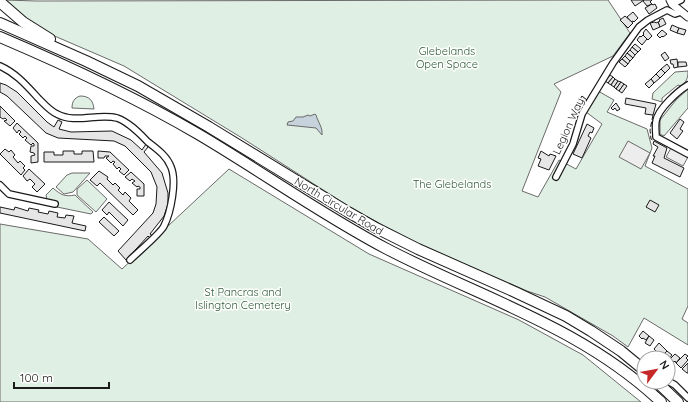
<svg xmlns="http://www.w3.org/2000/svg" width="688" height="402" font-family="Quicksand,sans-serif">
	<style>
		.green { fill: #e0efe3; stroke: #6a6a6a }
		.parking { fill: #ededed; stroke: #6a6a6a }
		.water { fill: #c6d2dc; stroke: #6a6a6a }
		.building { fill: #e6e6e6; stroke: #1a1a1a }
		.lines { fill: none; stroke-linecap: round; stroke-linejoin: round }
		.minor-casing { stroke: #1a1a1a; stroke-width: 8 }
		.tertiary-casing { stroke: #1a1a1a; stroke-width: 9 }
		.trunk-casing { stroke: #1a1a1a; stroke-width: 12 }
		.minor { stroke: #fff; stroke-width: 5.5 }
		.tertiary { stroke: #fff; stroke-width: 7 }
		.trunk { stroke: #fff; stroke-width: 10 }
		.fence { stroke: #1a1a1a; stroke-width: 1; stroke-dasharray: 5 2; stroke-linecap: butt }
		.labels { text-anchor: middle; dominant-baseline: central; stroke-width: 3; stroke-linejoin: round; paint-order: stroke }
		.park-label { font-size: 11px; fill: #2b5a34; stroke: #fff }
		.street-label { font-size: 11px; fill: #1a1a1a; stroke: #fff }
	</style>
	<rect width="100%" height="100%" fill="#fff"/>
	<g class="green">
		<path d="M 4,0 L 37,1 L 608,0 L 630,33 L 613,56 L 554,84 L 561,92 L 522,191 L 538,197 L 559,160 L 576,169 L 602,124 L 586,112 L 598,91 L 614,100 L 607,112 L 647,129 L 652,148 L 645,166 L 688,189 L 688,306 L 682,319 L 688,323 L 688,345 L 644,318 L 628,347 L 613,336 L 545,297 L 527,291 L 419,244 L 356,211 L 242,138 L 124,66 L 43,31 L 12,8 Z"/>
		<path d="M 688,71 C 688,77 687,82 681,86 L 678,85 L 662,98 L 662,102 L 652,99 L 653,93 L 675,72 Z"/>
		<path d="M 688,89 L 688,108 L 664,136 L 660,134 L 660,120 L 676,100 Z"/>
		<path d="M 80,96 C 89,96 93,100 94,109 L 72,108 C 72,102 74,98 80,96 Z"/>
		<path d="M 229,169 L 369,254 L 519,320 L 583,355 L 641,402 L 0,402 L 0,224 L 88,239 L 122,269 Z"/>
		<path d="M 72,173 L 90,173 L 73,192 L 64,194 L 56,187 L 67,175 Z"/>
		<path d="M 87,180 L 107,199 L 96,212 L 77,195 L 77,189 Z"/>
		<path d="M 53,188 C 61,195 65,197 75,195 L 93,212 L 91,214 L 57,207 L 57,202 L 47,200 L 46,195 Z"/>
	</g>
	<g class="parking">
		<path d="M 628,141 L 650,153 L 641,169 L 619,157 Z"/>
		<path d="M 671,148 L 688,157 L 683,166 L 666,157 Z"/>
	</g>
	<path class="water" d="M 315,114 L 316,115 C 318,122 323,128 322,135 L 316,128 L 287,125 L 288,122 L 293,121 L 296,117 L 303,117 L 308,115 L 310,116 Z"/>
	<g class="building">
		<path d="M 631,0 L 644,0 L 635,6 Z"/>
		<path d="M 644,0 L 652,0 L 650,2 L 652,4 L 647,6 L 643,1 Z"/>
		<path d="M 652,4 L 653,5 L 655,4 L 657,8 L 649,14 L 645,8 Z"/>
		<path d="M 633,12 L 638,18 L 634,22 L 633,21 L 631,22 L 627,17 Z"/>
		<path d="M 625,16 L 633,23 L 628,28 L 620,20 Z"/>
		<path d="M 663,18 L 666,24 L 660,27 L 658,22 L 660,21 L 659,20 Z"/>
		<path d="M 655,22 L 656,23 L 658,22 L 660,27 L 653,30 L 650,23 Z"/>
		<path d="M 672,25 L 679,28 L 677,33 L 670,30 Z"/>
		<path d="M 679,28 L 686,30 L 684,35 L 677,33 Z"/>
		<path d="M 646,29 L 652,36 L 648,40 L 643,35 L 644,34 L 643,33 Z"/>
		<path d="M 662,30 L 667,34 L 663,37 L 662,36 L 660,38 L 657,35 Z"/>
		<path d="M 643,35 L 647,39 L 642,45 L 637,40 L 640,36 L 641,37 Z"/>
		<path d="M 635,44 L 641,49 L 638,52 L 632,47 Z"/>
		<path d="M 632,47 L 638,52 L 635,55 L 630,50 Z"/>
		<path d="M 630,50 L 635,55 L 633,58 L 627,53 Z"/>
		<path d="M 665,52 L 669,58 L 665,61 L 661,55 Z"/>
		<path d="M 627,53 L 633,58 L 630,61 L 625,56 Z"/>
		<path d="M 625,56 L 630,61 L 628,64 L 622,59 Z"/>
		<path d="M 622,59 L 628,64 L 625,67 L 619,62 Z"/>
		<path d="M 677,59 L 678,67 L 674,68 L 673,64 L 671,64 L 670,60 Z"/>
		<path d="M 678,62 L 686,62 L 687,66 L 678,67 Z"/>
		<path d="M 667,64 L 670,68 L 665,73 L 661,69 Z"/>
		<path d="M 661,69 L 665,73 L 660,78 L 656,74 Z"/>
		<path d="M 656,74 L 660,78 L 654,83 L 651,79 Z"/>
		<path d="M 610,75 L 613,77 L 608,83 L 605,81 Z"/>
		<path d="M 613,77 L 615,79 L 611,85 L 608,83 Z"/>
		<path d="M 615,79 L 618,81 L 614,87 L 611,85 Z"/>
		<path d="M 651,79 L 654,83 L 649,88 L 645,84 Z"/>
		<path d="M 618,81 L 621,82 L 616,89 L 614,87 Z"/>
		<path d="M 621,82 L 624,84 L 619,91 L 616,89 Z"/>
		<path d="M 0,83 L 6,85 L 17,92 L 47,122 L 54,127 L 58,120 L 62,122 L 59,129 L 71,132 L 112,131 L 131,140 L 142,150 L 146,144 L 148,147 L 144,152 L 162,173 L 168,193 L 168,204 L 164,216 L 150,234 L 153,236 L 150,238 L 148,236 L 126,260 L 118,251 L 153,213 L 156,204 L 157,187 L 151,172 L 125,146 L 114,141 L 58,138 L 46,133 L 7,96 L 0,92 Z"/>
		<path d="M 624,84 L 627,86 L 622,93 L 619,91 Z"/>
		<path d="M 582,96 L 587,100 L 577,114 L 573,112 L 579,103 L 578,102 Z"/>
		<path d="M 626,98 L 656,104 L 653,115 L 645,114 L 646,108 L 625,104 Z"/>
		<path d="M 616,103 L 620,109 L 617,111 L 615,108 L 613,110 L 611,108 Z"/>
		<path d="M 0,106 L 15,121 L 10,126 L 4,121 L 7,120 L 5,118 L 3,119 L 0,117 Z"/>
		<path d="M 680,119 L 684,122 L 680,129 L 683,131 L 677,139 L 670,133 Z"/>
		<path d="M 17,123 L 38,143 L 38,162 L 31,163 L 31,156 L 35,155 L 34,153 L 30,152 L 31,146 L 34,146 L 34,144 L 33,143 L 31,145 L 25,140 L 27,138 L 25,136 L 23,138 L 19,134 L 21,132 L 19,130 L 17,133 L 13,128 Z"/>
		<path d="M 587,124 L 594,128 L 592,133 L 590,132 L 588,136 L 591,138 L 582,158 L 573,154 Z"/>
		<path d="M 654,141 L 667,148 L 664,158 L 684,168 L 680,177 L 652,163 L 655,156 L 653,156 L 658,147 L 653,144 Z"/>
		<path d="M 5,149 L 9,152 L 11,150 L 15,155 L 13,157 L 18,163 L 20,161 L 25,166 L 23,168 L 25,170 L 21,175 L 0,154 Z"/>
		<path d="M 63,151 L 74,151 L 74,154 L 82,154 L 82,151 L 93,151 L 94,162 L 44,162 L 44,152 L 54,152 L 54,155 L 63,155 Z"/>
		<path d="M 98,151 L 110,152 L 129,170 L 124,175 L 119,171 L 121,169 L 119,167 L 117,169 L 113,164 L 115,162 L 113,161 L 111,163 L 106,158 L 109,156 L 105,156 L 104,158 L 98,158 Z"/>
		<path d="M 541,151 L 549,156 L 550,154 L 556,156 L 549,170 L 538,166 L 541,159 L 538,158 Z"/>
		<path d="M 29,169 L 45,184 L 37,192 L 32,187 L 35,184 L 30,179 L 27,181 L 23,176 Z"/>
		<path d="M 99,171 L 108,177 L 107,179 L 113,185 L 115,183 L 120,188 L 118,190 L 123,195 L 125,192 L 131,198 L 129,201 L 138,210 L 133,215 L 100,183 L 97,186 L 90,180 Z"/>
		<path d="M 131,172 L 144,184 L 144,196 L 137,196 L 137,189 L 140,189 L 140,187 L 138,186 L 137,187 L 132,183 L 135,181 L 132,179 L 130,181 L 125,177 Z"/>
		<path d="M 650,200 L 659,205 L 655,212 L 646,207 Z"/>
		<path d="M 109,202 L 128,220 L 123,226 L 109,212 L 107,215 L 102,210 Z"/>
		<path d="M 0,207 L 14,210 L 15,207 L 28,211 L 29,208 L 39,210 L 38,212 L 48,214 L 49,211 L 58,213 L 57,217 L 65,218 L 66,215 L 74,216 L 72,223 L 86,226 L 85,231 L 0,213 Z"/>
		<path d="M 104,217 L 119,231 L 114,236 L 99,222 Z"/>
		<path d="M 643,331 L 649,336 L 646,340 L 643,338 L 642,339 L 639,336 Z"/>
		<path d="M 649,336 L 654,340 L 650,346 L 645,343 Z"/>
		<path d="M 659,343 L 667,351 L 663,355 L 661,353 L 660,355 L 654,349 Z"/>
		<path d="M 667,351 L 672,355 L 668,360 L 668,358 L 664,358 L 663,355 Z"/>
		<path d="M 675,354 L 680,358 L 676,363 L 675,361 L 674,362 L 670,359 Z"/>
		<path d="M 685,354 L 688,356 L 686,358 L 688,360 L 681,368 L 676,363 Z"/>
		<path d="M 688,363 L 688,373 L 687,373 L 682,369 Z"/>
	</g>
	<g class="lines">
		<defs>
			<g id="minor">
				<path d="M 672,4 L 681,0"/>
				<path d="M 0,66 C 16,73 27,86 39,99 C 45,105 50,111 57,114 C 75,124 98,113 117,118 C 129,122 140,134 148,142 C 157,149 167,156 171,167 C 177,181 171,212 164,226 C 161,233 137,253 130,260"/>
				<path d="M 688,85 C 678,91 658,109 656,121 C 655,126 656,132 656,137 L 688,154"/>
				<path d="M 556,177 L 573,144 L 582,114 L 613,63 L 639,27 L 648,20 L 667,10 L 675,14 L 681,12"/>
				<path d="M 0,185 L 9,194 L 55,204"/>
				<path d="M 668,381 L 675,385 L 688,398"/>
			</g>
			<path id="tertiary" d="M 670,0 L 672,4 L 688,17"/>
			<g id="trunk">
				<path d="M 0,2 L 23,22 L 50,39"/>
				<path d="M 0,23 L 86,61 L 138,86 L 209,127 L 348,212 L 376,228 L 418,249 L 515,292 L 566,316 L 591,331 L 621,351 L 644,370"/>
				<path d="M 0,37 C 68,66 135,97 198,134 C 261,171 322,215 387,249 C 481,298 582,327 661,402"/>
				<path d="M 657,382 L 678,402"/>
			</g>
		</defs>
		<use href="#minor" class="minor-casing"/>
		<use href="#tertiary" class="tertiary-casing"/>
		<use href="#trunk" class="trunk-casing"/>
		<use href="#minor" class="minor"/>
		<use href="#tertiary" class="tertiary"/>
		<use href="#trunk" class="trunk"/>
		<path class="fence" d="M 653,115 L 650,130 L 651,139 L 654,141"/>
	</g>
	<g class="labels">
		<g class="park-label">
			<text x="447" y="51">Glebelands<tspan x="447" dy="13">Open Space</tspan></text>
			<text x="452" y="184">The Glebelands</text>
			<text x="243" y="292">St Pancras and<tspan x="243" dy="13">Islington Cemetery</tspan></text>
		</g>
		<g class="street-label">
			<text transform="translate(568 126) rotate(-66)">Legion Way</text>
			<text transform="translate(339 206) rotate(31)">North Circular Road</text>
		</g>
	</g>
	<g transform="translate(656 370) rotate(58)"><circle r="19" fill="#ffffff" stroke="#a3a3a3"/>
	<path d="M0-3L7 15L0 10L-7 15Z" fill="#c62828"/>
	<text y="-6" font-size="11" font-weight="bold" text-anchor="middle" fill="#1a1a1a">N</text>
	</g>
	<path d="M14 382v6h95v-6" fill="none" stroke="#1a1a1a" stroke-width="2"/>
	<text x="20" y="382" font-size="12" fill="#1a1a1a" stroke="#ffffff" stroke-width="3" paint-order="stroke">100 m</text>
</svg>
